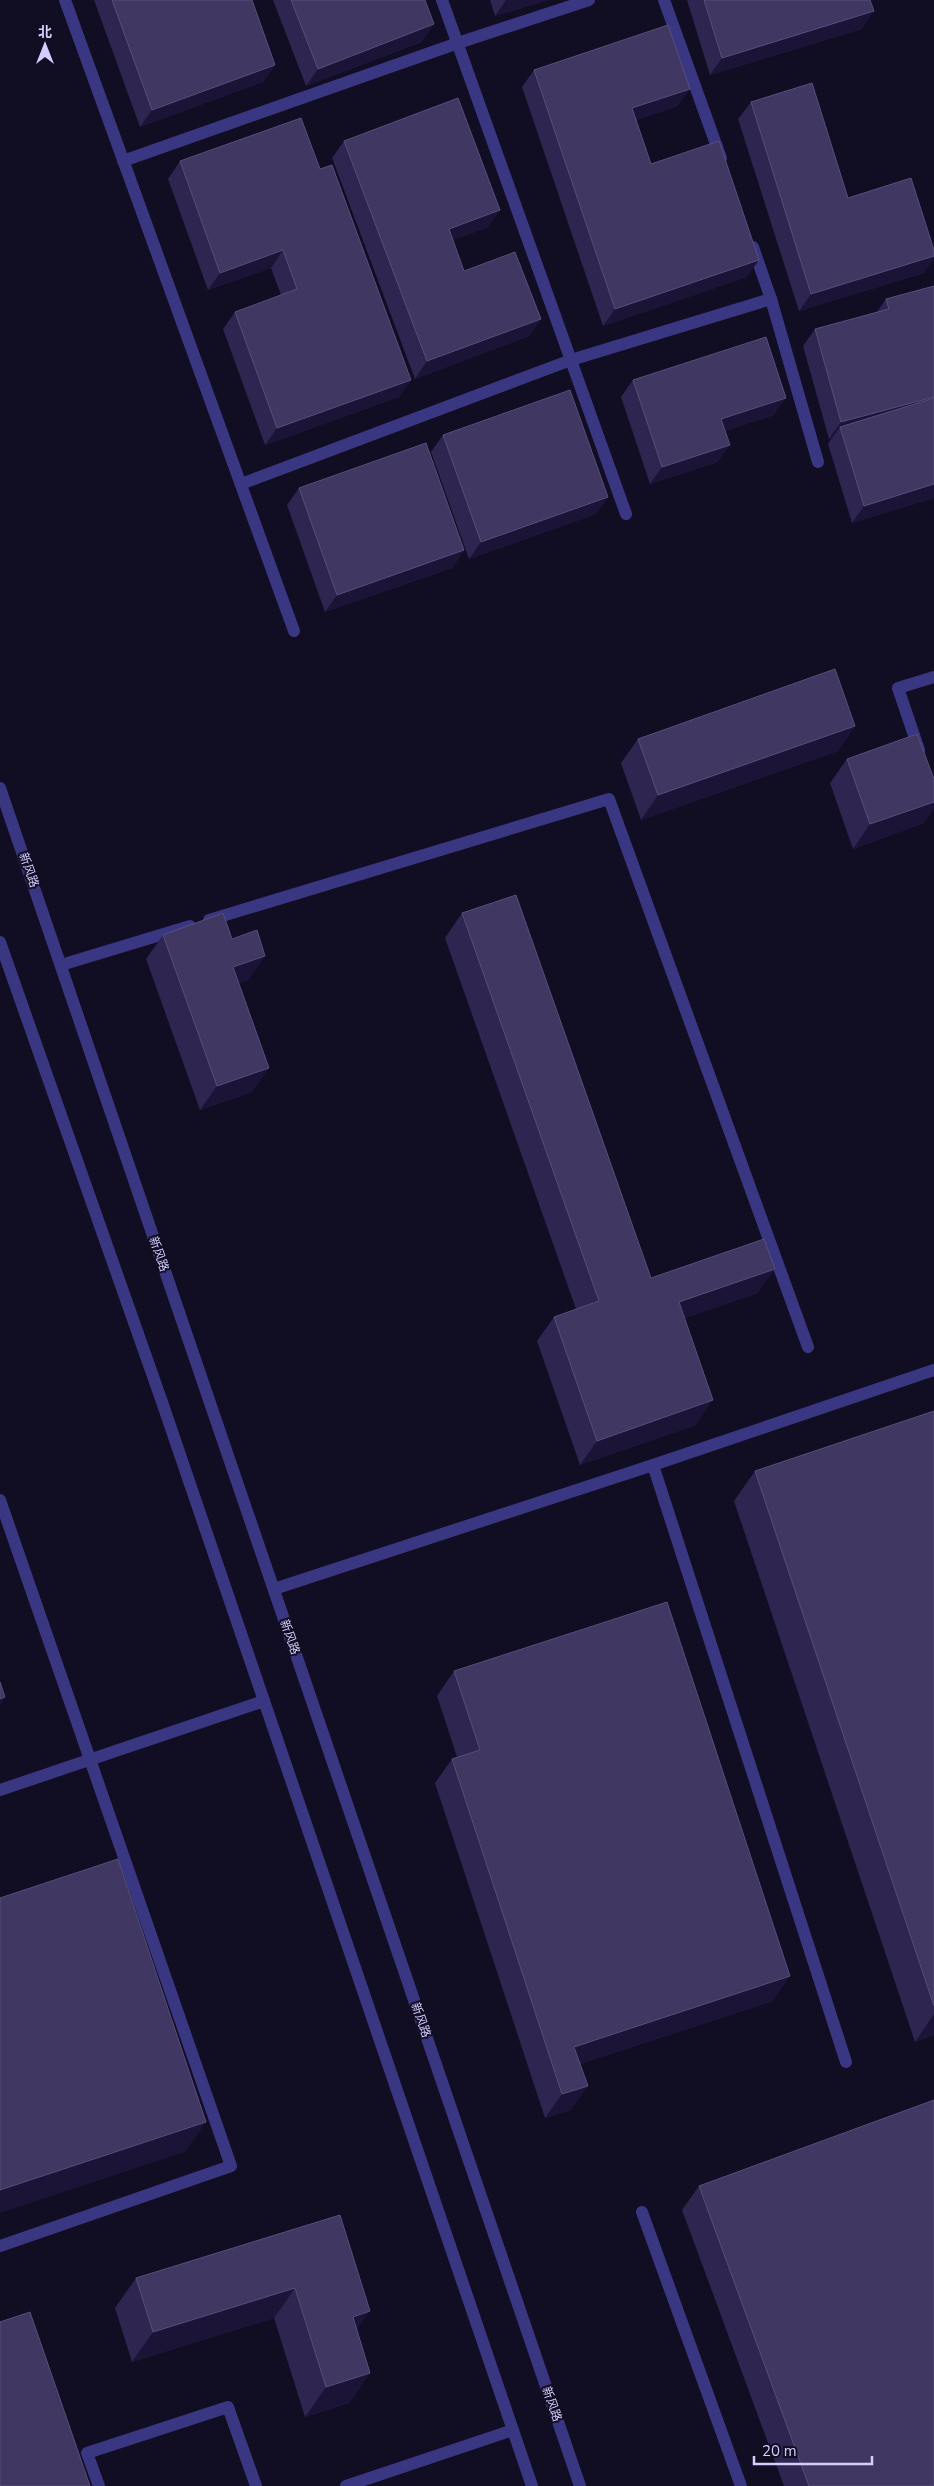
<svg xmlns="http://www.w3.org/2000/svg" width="934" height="2486" font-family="'Nunito Sans','Noto Sans SC',sans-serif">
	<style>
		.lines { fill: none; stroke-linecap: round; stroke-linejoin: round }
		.minor { stroke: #3a3782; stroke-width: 12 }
		.wall { fill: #2e2550 }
		.shaded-wall { fill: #1b1436 }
		.building { fill: #403763; stroke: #574f7b }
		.labels { text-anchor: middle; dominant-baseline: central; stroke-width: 4; stroke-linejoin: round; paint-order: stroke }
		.street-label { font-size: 12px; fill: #d4ceff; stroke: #110d22 }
	</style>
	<rect width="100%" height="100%" fill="#110d22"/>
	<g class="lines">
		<g class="minor">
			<path d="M 65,0 L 294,631"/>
			<path d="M 442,0 L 626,514"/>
			<path d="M 664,0 L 721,158"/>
			<path d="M 123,161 L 458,43 L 589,0"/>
			<path d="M 753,247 L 771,299"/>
			<path d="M 241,484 L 571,360 L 771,299 L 818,462"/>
			<path d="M 919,750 L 898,688 L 934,677"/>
			<path d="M 0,788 L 580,2486"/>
			<path d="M 209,920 L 609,799 L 808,1347"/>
			<path d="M 0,942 L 161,1399 L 532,2486"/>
			<path d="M 61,965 L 190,926"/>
			<path d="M 653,1465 L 846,2062"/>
			<path d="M 0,1500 L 231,2166 L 0,2246"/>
			<path d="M 274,1589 L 653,1465 L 934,1370"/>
			<path d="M 0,1790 L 264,1701"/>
			<path d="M 642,2212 L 741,2486"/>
			<path d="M 99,2486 L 87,2453 L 228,2407 L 256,2486"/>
			<path d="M 346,2486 L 513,2430"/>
		</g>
	</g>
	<g class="wall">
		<path d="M 94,0 L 252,0 L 275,65 L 263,82 L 140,127 Z"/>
		<path d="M 273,0 L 425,0 L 422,42 L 306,86 Z"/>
		<path d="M 490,0 L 549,0 L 495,16 Z"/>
		<path d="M 687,0 L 870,0 L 862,29 L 710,75 Z"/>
		<path d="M 534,70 L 678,106 L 636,120 L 651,164 L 747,277 L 603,326 L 522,87 Z"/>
		<path d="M 751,102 L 848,198 L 924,273 L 799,311 L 738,119 Z"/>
		<path d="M 344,141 L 488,227 L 453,240 L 464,271 L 541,319 L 529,336 L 415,379 L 332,158 Z"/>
		<path d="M 180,161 L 320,169 L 411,380 L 399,397 L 265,445 L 223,329 L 235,312 L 281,295 L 271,268 L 208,290 L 168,179 Z"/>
		<path d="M 934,286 L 934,498 L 852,523 L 828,444 L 832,438 L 829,439 L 803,346 L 815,329 L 877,312 L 886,299 Z"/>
		<path d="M 633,380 L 774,415 L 725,431 L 718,462 L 650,484 L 621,397 Z"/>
		<path d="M 443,435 L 608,497 L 596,514 L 469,559 L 431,452 Z"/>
		<path d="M 299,488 L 464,550 L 452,568 L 325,612 L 287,505 Z"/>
		<path d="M 855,726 L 838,751 L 641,820 L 621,763 L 638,739 Z"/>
		<path d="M 847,759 L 924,823 L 853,849 L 830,783 Z"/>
		<path d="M 462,913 L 651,1278 L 758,1293 L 685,1318 L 696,1425 L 580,1465 L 537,1341 L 554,1317 L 576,1309 L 445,938 Z"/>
		<path d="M 163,935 L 232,939 L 265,956 L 248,980 L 239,983 L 252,1092 L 200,1110 L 146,959 Z"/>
		<path d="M 934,1411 L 934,2035 L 915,2042 L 734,1501 L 755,1471 Z"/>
		<path d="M 454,1671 L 773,2001 L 580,2064 L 571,2110 L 545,2118 L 435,1783 L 452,1759 L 457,1757 L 437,1696 Z"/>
		<path d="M 699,2186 L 934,2486 L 784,2486 L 682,2210 Z"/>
		<path d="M 340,2215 L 357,2330 L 370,2373 L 349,2403 L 305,2417 L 274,2318 L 132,2362 L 115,2308 L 136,2278 Z"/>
	</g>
	<g class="shaded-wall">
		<path d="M 506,0 L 549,0 L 495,16 Z"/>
		<path d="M 874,11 L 862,29 L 710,75 L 722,58 Z"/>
		<path d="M 434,24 L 422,42 L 306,86 L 318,69 Z"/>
		<path d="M 275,65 L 263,82 L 140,127 L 152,110 Z"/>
		<path d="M 690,89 L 678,106 L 620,125 L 632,108 Z"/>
		<path d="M 500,210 L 488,227 L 437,246 L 449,229 Z"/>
		<path d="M 283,250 L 271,268 L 208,290 L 220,273 Z"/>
		<path d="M 934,256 L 934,258 L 924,273 L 799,311 L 811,294 Z"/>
		<path d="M 759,260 L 747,277 L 603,326 L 615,309 Z"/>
		<path d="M 541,319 L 529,336 L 415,379 L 427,361 Z"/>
		<path d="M 411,380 L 399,397 L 265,445 L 277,428 Z"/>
		<path d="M 934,397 L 934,411 L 840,427 L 832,438 L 829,439 L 841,422 Z"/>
		<path d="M 786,398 L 774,415 L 709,436 L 721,419 Z"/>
		<path d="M 730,445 L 718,462 L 650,484 L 662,467 Z"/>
		<path d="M 934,484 L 934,498 L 852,523 L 864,506 Z"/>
		<path d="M 608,497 L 596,514 L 469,559 L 481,542 Z"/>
		<path d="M 464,550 L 452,568 L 325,612 L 337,595 Z"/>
		<path d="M 855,726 L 838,751 L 641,820 L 658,795 Z"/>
		<path d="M 934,802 L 934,809 L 924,823 L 853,849 L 870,824 Z"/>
		<path d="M 265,956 L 248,980 L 216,992 L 233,967 Z"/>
		<path d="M 269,1068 L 252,1092 L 200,1110 L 217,1086 Z"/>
		<path d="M 775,1269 L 758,1293 L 662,1326 L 679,1302 Z"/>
		<path d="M 713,1400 L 696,1425 L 580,1465 L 597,1441 Z"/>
		<path d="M 5,1697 L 0,1705 L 0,1699 Z"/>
		<path d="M 790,1976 L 773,2001 L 557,2072 L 574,2047 Z"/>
		<path d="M 934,2014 L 934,2035 L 915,2042 Z"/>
		<path d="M 588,2086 L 571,2110 L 545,2118 L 562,2094 Z"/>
		<path d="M 206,2122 L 185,2152 L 0,2213 L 0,2190 Z"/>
		<path d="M 295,2288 L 274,2318 L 132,2362 L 153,2332 Z"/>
		<path d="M 370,2311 L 349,2341 L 353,2317 Z"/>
		<path d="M 370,2373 L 349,2403 L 305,2417 L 326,2387 Z"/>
	</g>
	<g class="building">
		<path d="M 112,0 L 252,0 L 275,65 L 152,110 Z"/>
		<path d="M 291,0 L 425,0 L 434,24 L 318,69 Z"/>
		<path d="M 704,0 L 870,0 L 874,11 L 722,58 Z"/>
		<path d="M 668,25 L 690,89 L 632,108 L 651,164 L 719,141 L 759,260 L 615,309 L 534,70 Z"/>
		<path d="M 812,83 L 848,198 L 911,178 L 934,250 L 934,256 L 811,294 L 751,102 Z"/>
		<path d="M 458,98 L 500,210 L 449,229 L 464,271 L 515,252 L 541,319 L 427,361 L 344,141 Z"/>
		<path d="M 301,118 L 320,169 L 332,165 L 411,380 L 277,428 L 235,312 L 297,289 L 283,250 L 220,273 L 180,161 Z"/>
		<path d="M 934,286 L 934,397 L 841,422 L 815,329 L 889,309 L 886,299 Z"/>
		<path d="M 766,337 L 786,398 L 721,419 L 730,445 L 662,467 L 633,380 Z"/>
		<path d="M 570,390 L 608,497 L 481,542 L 443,435 Z"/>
		<path d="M 934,398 L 934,484 L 864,506 L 840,427 Z"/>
		<path d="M 426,443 L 464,550 L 337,595 L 299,488 Z"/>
		<path d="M 835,669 L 855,726 L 658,795 L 638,739 Z"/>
		<path d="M 917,734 L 934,779 L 934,802 L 870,824 L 847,759 Z"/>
		<path d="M 516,895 L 651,1278 L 764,1239 L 775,1269 L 679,1302 L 713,1400 L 597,1441 L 554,1317 L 599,1301 L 462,913 Z"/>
		<path d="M 223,913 L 232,939 L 257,930 L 265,956 L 233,967 L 269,1068 L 217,1086 L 163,935 Z"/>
		<path d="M 934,1411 L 934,2006 L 755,1471 Z"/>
		<path d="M 667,1602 L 790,1976 L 574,2047 L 588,2086 L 562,2094 L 452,1759 L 480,1750 L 454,1671 Z"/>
		<path d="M 0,1682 L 5,1697 L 0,1699 Z"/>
		<path d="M 118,1859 L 206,2122 L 0,2190 L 0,1898 Z"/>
		<path d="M 934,2100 L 934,2486 L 809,2486 L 699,2186 Z"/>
		<path d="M 340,2215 L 370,2311 L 353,2317 L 370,2373 L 326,2387 L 295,2288 L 153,2332 L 136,2278 Z"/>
		<path d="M 30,2312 L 90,2486 L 0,2486 L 0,2322 Z"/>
	</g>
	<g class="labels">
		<g class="street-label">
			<text transform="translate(29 870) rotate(71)">新风路</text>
			<text transform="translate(159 1254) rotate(71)">新风路</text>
			<text transform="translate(290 1637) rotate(71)">新风路</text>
			<text transform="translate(421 2020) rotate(71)">新风路</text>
			<text transform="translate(552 2404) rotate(71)">新风路</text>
		</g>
	</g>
	<g transform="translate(45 45)" stroke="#110d22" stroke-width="4" paint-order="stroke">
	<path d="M0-4L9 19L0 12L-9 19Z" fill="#d4ceff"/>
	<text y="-8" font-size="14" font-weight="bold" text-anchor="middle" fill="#d4ceff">北</text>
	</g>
	<path d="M754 2456v8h118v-8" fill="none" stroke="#d4ceff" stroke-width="2.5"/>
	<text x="762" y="2456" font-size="15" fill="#d4ceff" stroke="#110d22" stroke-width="4" paint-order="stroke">20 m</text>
</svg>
